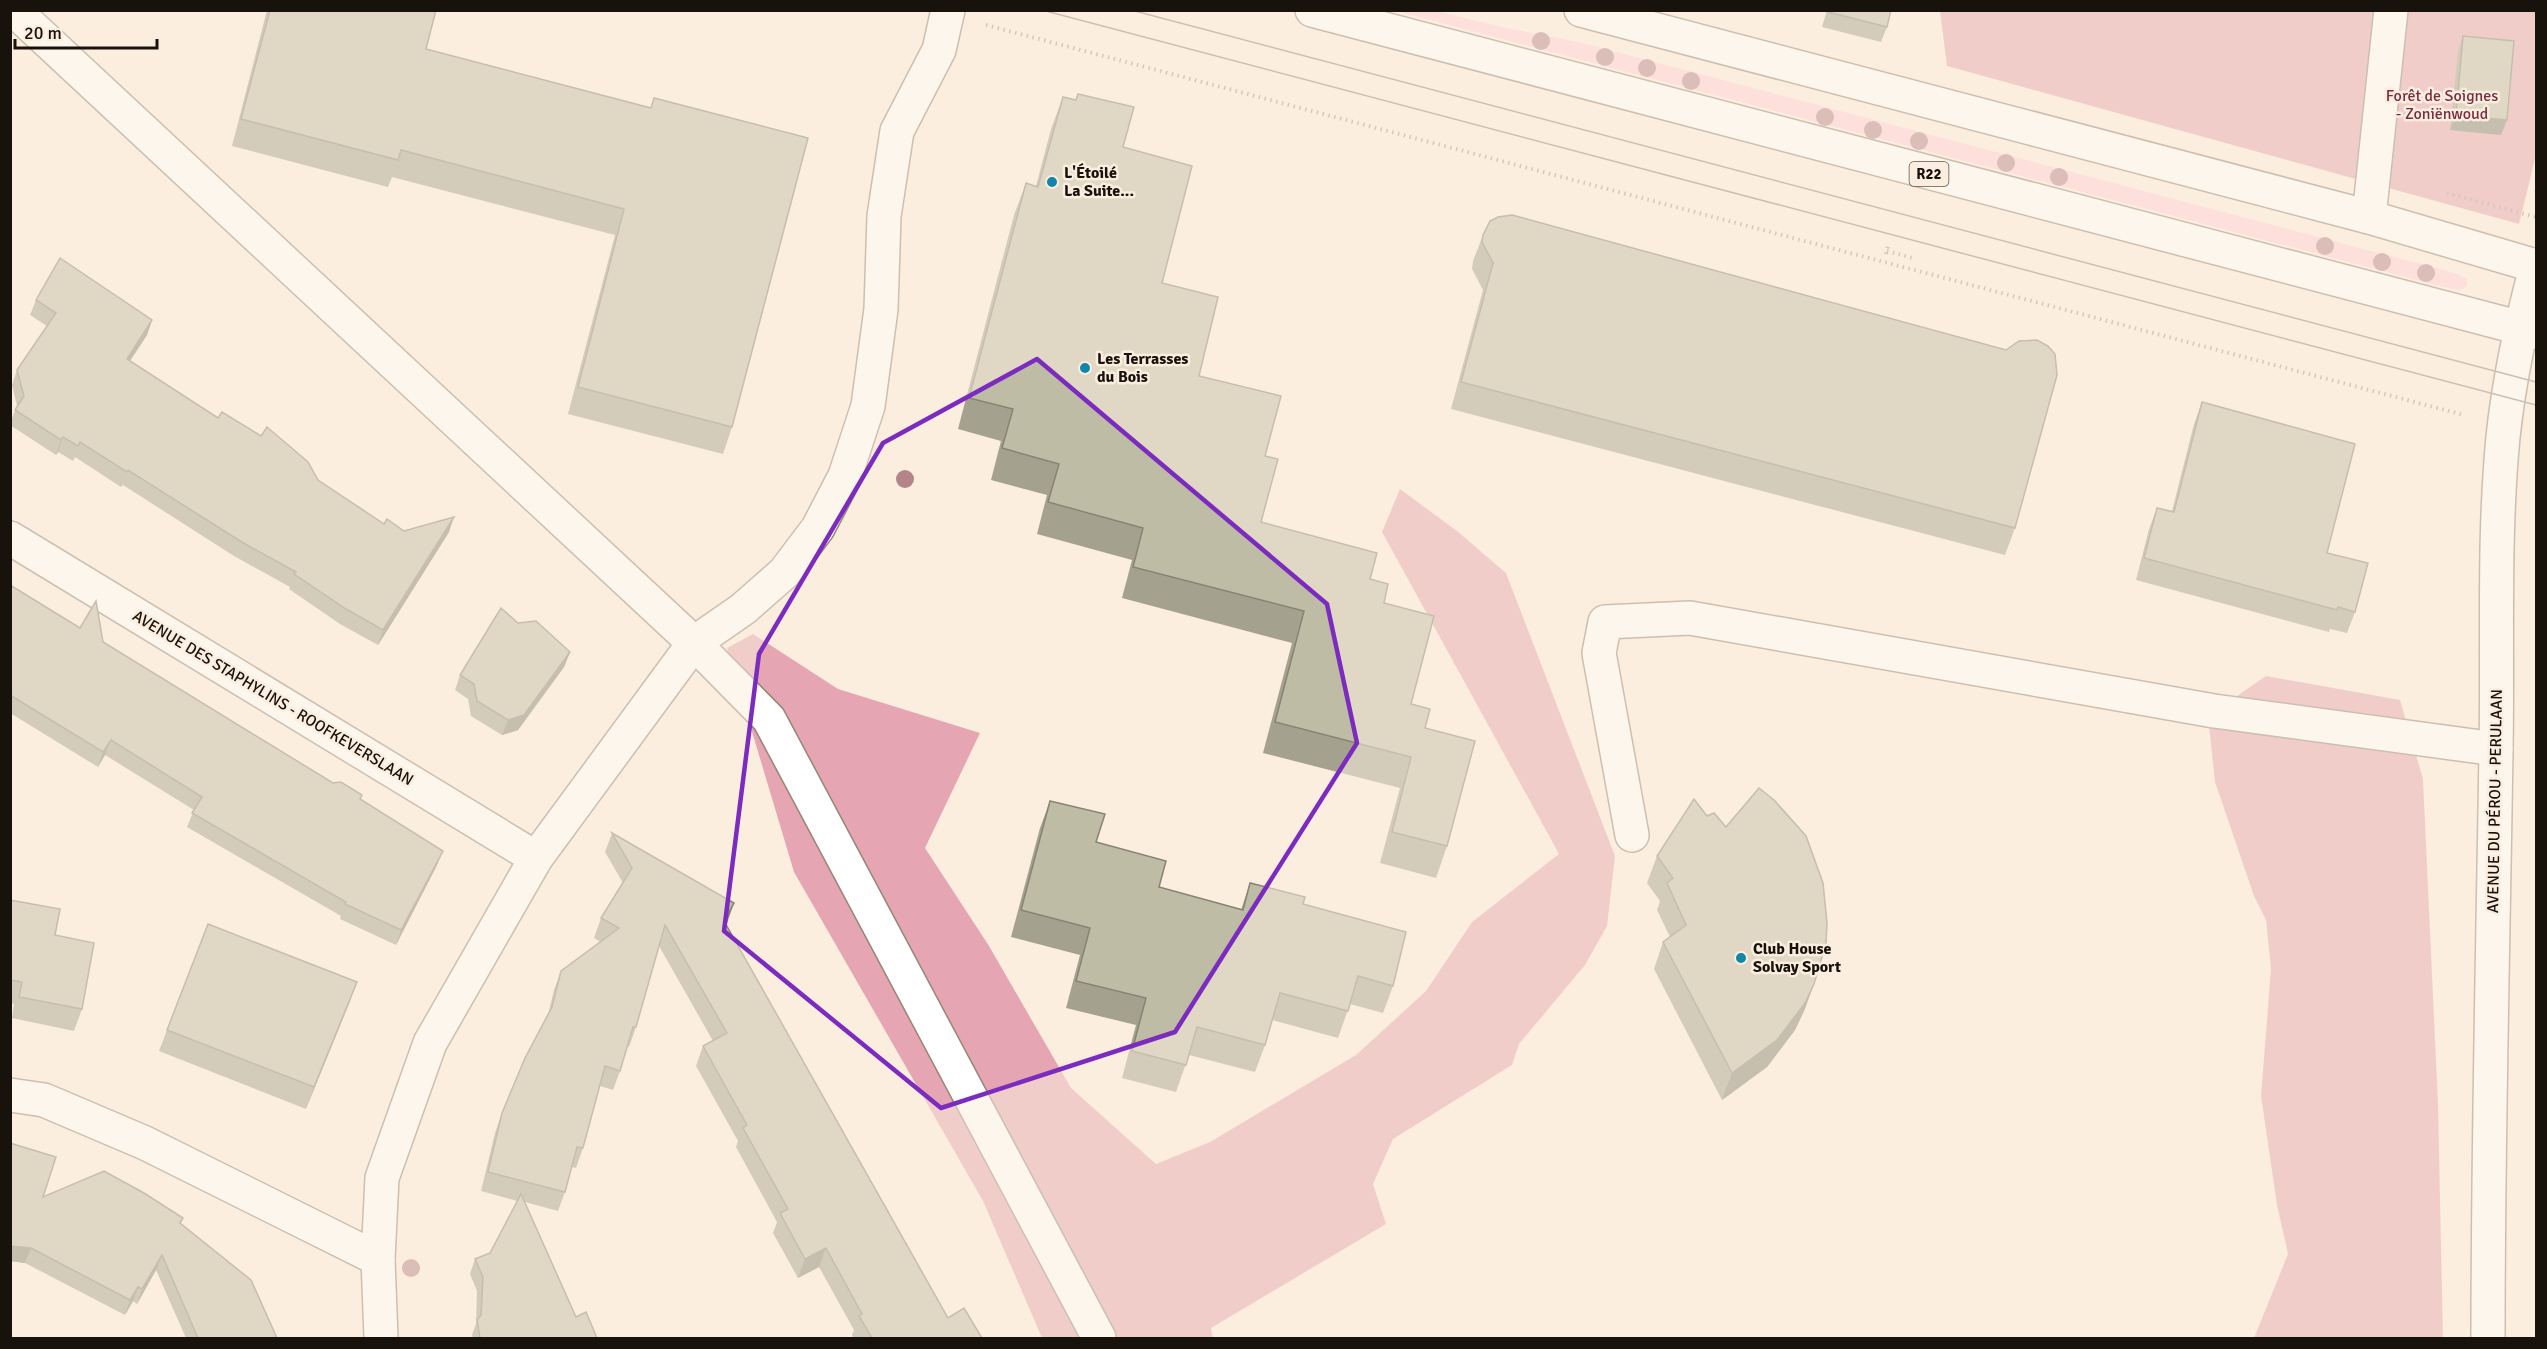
<svg xmlns="http://www.w3.org/2000/svg" width="2547" height="1349" font-family="Signika,sans-serif">
	<style>
		.green { fill: #ffced7 }
		.forest { fill: #e5a5b2 }
		.lines { fill: none; stroke-linecap: round; stroke-linejoin: round }
		.minor-casing { stroke: #968675; stroke-width: 36 }
		.major-casing { stroke: #968675; stroke-width: 36 }
		.path { stroke: #a59a8f; stroke-width: 4; stroke-dasharray: 1.5 4.5; stroke-linecap: butt }
		.minor { stroke: #fff; stroke-width: 33 }
		.major { stroke: #fff; stroke-width: 33 }
		.tram { stroke: #91877c; stroke-width: 1.5 }
		.tree { fill: #b38489 }
		.wall { fill: #a4a28e }
		.shaded-wall { fill: #868474 }
		.building { fill: #bfbca5; stroke: #868474; stroke-width: 1.5 }
		.marked { fill: none; stroke: #7b2cbf; stroke-width: 4.5; stroke-linejoin: round }
		.poi-dot { fill: #1086ab; stroke: #fceedf; stroke-width: 2 }
		.labels { text-anchor: middle; dominant-baseline: central; stroke-width: 5; stroke-linejoin: round; paint-order: stroke }
		.shield { fill: #fceedf; stroke: #5c544b; stroke-width: 1.5 }
		.shield-label { font-size: 15px; font-weight: bold; fill: #18120c }
		.park-label { font-size: 16px; fill: #782d42; stroke: #fceedf }
		.poi-label { font-size: 16px; font-weight: bold; fill: #18120c; stroke: #fceedf; text-anchor: start }
		.street-label { font-size: 16px; fill: #18120c; stroke: #fceedf }
	</style>
	<rect width="100%" height="100%" fill="#fceedf"/>
	<path class="green" d="M 1396,11 L 1436,11 L 1506,28 L 1579,42 L 2455,273 L 2467,279 L 2467,286 L 2460,290 L 2443,287 Z"/>
	<g class="forest">
		<path d="M 1940,11 L 2536,11 L 2536,155 L 2519,224 L 1947,66 Z"/>
		<path d="M 1400,489 L 1457,531 L 1506,573 L 1615,856 L 1607,926 L 1585,965 L 1519,1044 L 1512,1065 L 1393,1139 L 1373,1184 L 1386,1224 L 1211,1328 L 1213,1338 L 1042,1338 L 983,1201 L 794,872 L 727,648 L 753,634 L 838,689 L 980,733 L 925,848 L 989,946 L 1071,1088 L 1156,1164 L 1210,1142 L 1356,1055 L 1426,991 L 1472,922 L 1559,854 L 1382,532 Z"/>
		<path d="M 2266,676 L 2400,700 L 2423,779 L 2438,1104 L 2443,1338 L 2254,1338 L 2288,1254 L 2277,1205 L 2261,1096 L 2271,969 L 2266,920 L 2254,896 L 2215,782 L 2208,716 Z"/>
	</g>
	<g class="lines">
		<defs>
			<g id="minor">
				<path d="M 14,10 L 694,643 L 769,719 L 1099,1338"/>
				<path d="M 2369,217 L 2391,10"/>
				<path d="M 10,538 L 536,858"/>
				<path d="M 1632,835 L 1599,653 L 1605,622 L 1690,618 L 2214,711 L 2496,749"/>
				<path d="M 10,1095 L 44,1100 L 145,1143 L 378,1259"/>
				<path d="M 381,1338 L 378,1259 L 382,1178 L 430,1043 L 536,858 L 694,643 L 743,609 L 784,573 L 818,528 L 845,476 L 868,406 L 881,309 L 884,216 L 897,131 L 939,50 L 948,10"/>
				<path d="M 2488,1338 C 2488,1142 2493,946 2496,750 C 2498,646 2493,541 2503,437 C 2509,380 2521,324 2536,268"/>
			</g>
			<g id="major">
				<path d="M 1312,10 L 2536,332"/>
				<path d="M 1581,10 L 2369,217 L 2536,266"/>
			</g>
		</defs>
		<use href="#minor" class="minor-casing"/>
		<use href="#major" class="major-casing"/>
		<g class="path">
			<path d="M 986,25 L 2464,415"/>
			<path d="M 2447,193 L 2536,217"/>
			<path d="M 1887,251 L 1916,259"/>
			<path d="M 1886,254 L 1888,246"/>
		</g>
		<use href="#minor" class="minor"/>
		<use href="#major" class="major"/>
		<g class="tram">
			<path d="M 1042,10 L 2536,405"/>
			<path d="M 1131,10 L 2536,382"/>
		</g>
	</g>
	<g class="tree">
		<circle cx="1541" cy="41" r="9"/>
		<circle cx="1605" cy="57" r="9"/>
		<circle cx="1647" cy="68" r="9"/>
		<circle cx="1691" cy="81" r="9"/>
		<circle cx="1825" cy="117" r="9"/>
		<circle cx="1873" cy="130" r="9"/>
		<circle cx="1919" cy="141" r="9"/>
		<circle cx="2006" cy="163" r="9"/>
		<circle cx="2059" cy="177" r="9"/>
		<circle cx="2325" cy="246" r="9"/>
		<circle cx="2382" cy="262" r="9"/>
		<circle cx="2426" cy="273" r="9"/>
		<circle cx="905" cy="479" r="9"/>
		<circle cx="411" cy="1268" r="9"/>
	</g>
	<g class="wall">
		<path d="M 267,10 L 436,10 L 426,49 L 651,108 L 732,427 L 723,454 L 568,414 L 615,235 L 392,177 L 388,187 L 232,146 Z"/>
		<path d="M 1827,10 L 1891,10 L 1887,27 L 1881,42 L 1822,27 Z"/>
		<path d="M 2463,36 L 2501,135 L 2450,130 L 2458,51 Z"/>
		<path d="M 1078,94 L 1123,147 L 1162,283 L 1199,376 L 1265,456 L 1261,522 L 1370,579 L 1384,603 L 1411,704 L 1425,728 L 1447,846 L 1436,878 L 1380,863 L 1400,788 L 1263,753 L 1292,643 L 1122,598 L 1132,560 L 1037,534 L 1047,495 L 991,480 L 1001,441 L 958,429 L 1014,215 L 1026,183 L 1036,186 L 1051,129 L 1063,97 L 1076,100 Z"/>
		<path d="M 1483,235 L 2015,528 L 2005,555 L 1451,409 L 1483,290 L 1472,269 L 1473,261 Z"/>
		<path d="M 36,300 L 152,320 L 147,335 L 130,361 L 218,418 L 318,480 L 384,524 L 404,531 L 449,532 L 378,645 L 340,624 L 289,589 L 290,587 L 234,556 L 123,485 L 121,487 L 75,457 L 73,461 L 58,452 L 56,455 L 10,425 L 10,423 L 17,406 L 12,385 L 17,370 L 47,326 L 30,315 Z"/>
		<path d="M 2202,402 L 2327,553 L 2355,612 L 2347,633 L 2330,629 L 2329,632 L 2136,580 L 2149,529 L 2157,508 L 2172,511 L 2194,424 Z"/>
		<path d="M 10,585 L 360,800 L 437,865 L 396,945 L 340,919 L 341,916 L 187,827 L 194,810 L 105,755 L 98,767 L 10,713 Z"/>
		<path d="M 518,623 L 570,652 L 564,667 L 518,730 L 502,735 L 471,716 L 468,699 L 455,690 L 460,675 Z"/>
		<path d="M 1050,801 L 1096,842 L 1159,887 L 1241,910 L 1250,883 L 1303,904 L 1393,986 L 1383,1013 L 1350,1004 L 1338,1038 L 1272,1020 L 1265,1045 L 1255,1072 L 1189,1055 L 1176,1092 L 1122,1078 L 1136,1025 L 1066,1008 L 1080,955 L 1011,937 L 1040,828 Z"/>
		<path d="M 612,833 L 727,923 L 726,925 L 948,1318 L 982,1338 L 853,1338 L 852,1335 L 854,1330 L 819,1267 L 798,1278 L 773,1233 L 777,1222 L 736,1147 L 738,1141 L 696,1066 L 703,1046 L 713,1041 L 659,946 L 636,1027 L 629,1047 L 627,1046 L 620,1071 L 613,1090 L 600,1086 L 583,1148 L 576,1168 L 572,1167 L 565,1192 L 558,1211 L 525,1202 L 576,1317 L 597,1338 L 473,1338 L 472,1335 L 476,1324 L 477,1291 L 470,1274 L 475,1259 L 490,1253 L 517,1201 L 481,1191 L 495,1133 L 502,1113 L 548,1015 L 554,990 L 561,971 L 601,942 L 594,938 L 601,918 L 623,883 L 605,852 Z"/>
		<path d="M 1657,856 L 1814,984 L 1804,1011 L 1795,1030 L 1767,1067 L 1722,1100 L 1654,969 L 1663,942 L 1670,937 L 1657,910 L 1660,901 L 1647,883 Z"/>
		<path d="M 10,900 L 55,935 L 82,1009 L 74,1031 L 12,1018 L 14,1004 L 10,1003 Z"/>
		<path d="M 357,982 L 306,1109 L 159,1051 L 167,1030 Z"/>
		<path d="M 10,1143 L 43,1197 L 183,1218 L 180,1224 L 277,1338 L 186,1338 L 156,1270 L 137,1304 L 133,1301 L 125,1315 L 25,1263 L 10,1261 Z"/>
	</g>
	<g class="shaded-wall">
		<path d="M 2456,115 L 2507,120 L 2501,135 L 2450,130 Z"/>
		<path d="M 152,320 L 147,335 L 121,374 L 127,359 Z"/>
		<path d="M 63,437 L 58,452 L 56,455 L 61,440 Z"/>
		<path d="M 454,517 L 449,532 L 378,645 L 383,630 Z"/>
		<path d="M 570,652 L 564,667 L 518,730 L 502,735 L 508,720 Z"/>
		<path d="M 111,740 L 105,755 L 98,767 L 103,752 Z"/>
		<path d="M 443,851 L 437,865 L 396,945 L 401,930 Z"/>
		<path d="M 734,903 L 727,923 L 716,940 L 724,921 Z"/>
		<path d="M 357,982 L 349,1004 L 306,1109 L 314,1087 Z"/>
		<path d="M 1814,984 L 1804,1011 L 1795,1030 L 1767,1067 L 1722,1100 L 1732,1073 Z"/>
		<path d="M 10,1246 L 31,1248 L 25,1263 L 10,1261 Z"/>
		<path d="M 826,1248 L 819,1267 L 798,1278 L 805,1259 Z"/>
		<path d="M 162,1255 L 156,1270 L 137,1304 L 142,1289 Z"/>
		<path d="M 138,1287 L 133,1301 L 125,1315 L 130,1300 Z"/>
	</g>
	<g class="building">
		<path d="M 270,10 L 436,10 L 426,49 L 651,108 L 654,98 L 808,138 L 732,427 L 578,387 L 624,209 L 401,150 L 398,160 L 241,119 Z"/>
		<path d="M 1828,10 L 1891,10 L 1887,27 L 1828,12 Z"/>
		<path d="M 2463,36 L 2514,41 L 2507,120 L 2456,115 Z"/>
		<path d="M 1078,94 L 1134,107 L 1123,147 L 1192,166 L 1162,283 L 1218,297 L 1199,376 L 1281,396 L 1265,456 L 1278,459 L 1261,522 L 1377,553 L 1370,579 L 1388,584 L 1384,603 L 1434,616 L 1411,704 L 1430,709 L 1425,728 L 1475,741 L 1447,846 L 1392,832 L 1411,757 L 1275,722 L 1304,611 L 1133,567 L 1143,528 L 1048,502 L 1059,464 L 1002,448 L 1013,409 L 969,398 L 1026,183 L 1038,187 L 1063,97 L 1076,100 Z"/>
		<path d="M 1512,215 L 2006,350 L 2019,341 L 2037,340 L 2048,346 L 2055,354 L 2057,375 L 2015,528 L 1461,382 L 1493,263 L 1482,242 L 1483,235 L 1490,221 L 1498,217 Z"/>
		<path d="M 60,258 L 152,320 L 127,359 L 218,418 L 222,412 L 261,436 L 267,427 L 308,462 L 318,480 L 384,524 L 387,519 L 404,531 L 454,517 L 383,630 L 346,609 L 294,574 L 296,572 L 240,541 L 128,470 L 127,472 L 80,442 L 78,446 L 63,437 L 61,440 L 15,410 L 24,396 L 17,370 L 56,313 L 36,300 Z"/>
		<path d="M 2202,402 L 2355,444 L 2327,553 L 2368,563 L 2355,612 L 2338,607 L 2337,610 L 2144,558 L 2157,508 L 2174,512 Z"/>
		<path d="M 10,585 L 80,628 L 96,601 L 103,642 L 333,783 L 341,782 L 362,795 L 360,799 L 443,851 L 401,930 L 345,904 L 346,902 L 192,813 L 202,797 L 111,740 L 103,752 L 10,695 Z"/>
		<path d="M 501,608 L 518,623 L 536,621 L 570,652 L 524,715 L 508,720 L 477,701 L 474,684 L 460,675 Z"/>
		<path d="M 1759,788 L 1774,800 L 1806,836 L 1823,883 L 1827,923 L 1826,943 L 1814,984 L 1805,1003 L 1777,1040 L 1732,1073 L 1663,942 L 1686,925 L 1667,883 L 1673,878 L 1657,856 L 1694,799 L 1707,816 L 1714,813 L 1726,827 Z"/>
		<path d="M 1050,801 L 1105,814 L 1096,842 L 1166,861 L 1159,887 L 1243,910 L 1250,883 L 1305,897 L 1303,904 L 1406,932 L 1393,986 L 1358,976 L 1348,1011 L 1280,993 L 1265,1045 L 1197,1027 L 1186,1065 L 1132,1051 L 1146,998 L 1076,981 L 1090,928 L 1021,910 Z"/>
		<path d="M 612,833 L 734,903 L 724,921 L 948,1318 L 964,1308 L 982,1338 L 872,1338 L 859,1316 L 862,1314 L 826,1248 L 805,1259 L 780,1213 L 788,1209 L 743,1128 L 747,1125 L 703,1046 L 727,1033 L 665,925 L 636,1027 L 633,1027 L 620,1071 L 605,1066 L 583,1148 L 577,1147 L 565,1192 L 488,1172 L 502,1113 L 525,1058 L 552,1007 L 561,971 L 619,928 L 601,918 L 632,868 Z"/>
		<path d="M 10,900 L 60,909 L 55,935 L 94,943 L 82,1009 L 19,997 L 22,982 L 10,980 Z"/>
		<path d="M 208,924 L 357,982 L 314,1087 L 167,1030 Z"/>
		<path d="M 10,1143 L 56,1157 L 43,1197 L 104,1171 L 144,1193 L 183,1218 L 180,1223 L 251,1280 L 277,1338 L 198,1338 L 162,1255 L 142,1289 L 138,1287 L 130,1300 L 31,1248 L 10,1246 Z"/>
		<path d="M 521,1194 L 576,1317 L 586,1312 L 597,1338 L 480,1338 L 477,1320 L 481,1315 L 483,1277 L 475,1259 L 490,1253 Z"/>
	</g>
	<path d="M0 0H2547V1349H0ZM 1037,359 L 1327,604 L 1357,743 L 1175,1032 L 941,1108 L 724,931 L 759,654 L 883,443 Z" fill="#fceedf" fill-opacity=".55" fill-rule="evenodd"/>
	<path class="marked" d="M 1037,359 L 1327,604 L 1357,743 L 1175,1032 L 941,1108 L 724,931 L 759,654 L 883,443 Z"/>
	<g class="poi-dot">
		<circle cx="1052" cy="182" r="6"/>
		<circle cx="1085" cy="368" r="6"/>
		<circle cx="1741" cy="958" r="6"/>
	</g>
	<g class="labels">
		<rect class="shield" x="1909.5" y="162" width="39" height="24" rx="4.5"/>
		<g class="shield-label">
			<text x="1929" y="174">R22</text>
		</g>
		<g class="park-label">
			<text x="2442" y="96">Forêt de Soignes<tspan x="2442" dy="18">- Zoniënwoud</tspan></text>
		</g>
		<g class="poi-label">
			<text x="1064" y="173">L'Étoilé<tspan x="1064" dy="18">La Suite...</tspan></text>
			<text x="1097" y="359">Les Terrasses<tspan x="1097" dy="18">du Bois</tspan></text>
			<text x="1753" y="949">Club House<tspan x="1753" dy="18">Solvay Sport</tspan></text>
		</g>
		<g class="street-label">
			<text transform="translate(273 698) rotate(31)">AVENUE DES STAPHYLINS - ROOFKEVERSLAAN</text>
			<text transform="translate(2495 801) rotate(-89)">AVENUE DU PÉROU - PERULAAN</text>
		</g>
	</g>
	<rect width="2547" height="1349" fill="none" stroke="#18120c" stroke-width="24"/>
	<path d="M15 39v9h142v-9" fill="none" stroke="#18120c" stroke-width="3"/>
	<text x="24" y="39" font-size="18" fill="#18120c" stroke="#fceedf" stroke-width="4.5" paint-order="stroke">20 m</text>
</svg>
